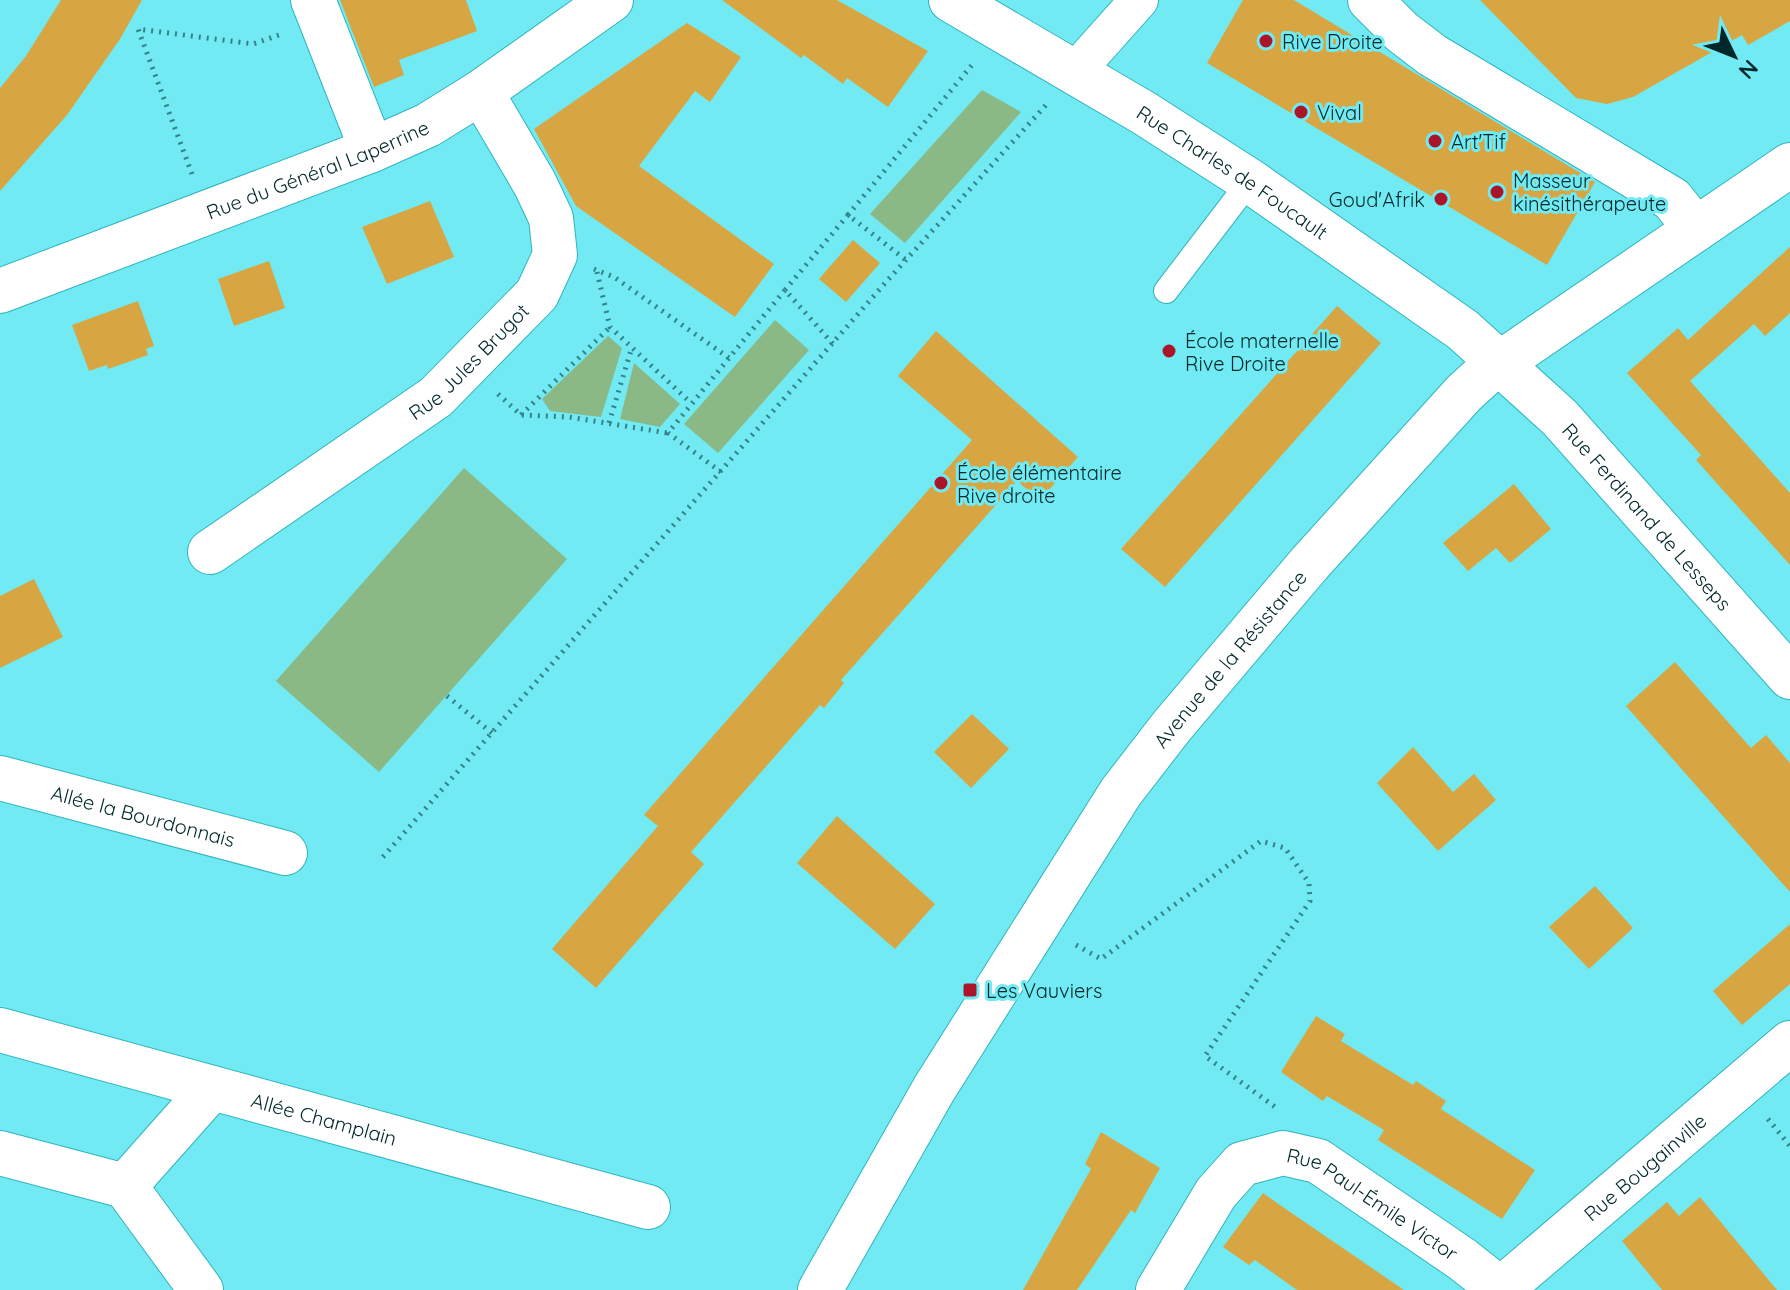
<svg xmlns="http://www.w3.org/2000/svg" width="1790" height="1290" font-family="Quicksand,sans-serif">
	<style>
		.green { fill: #8ab985 }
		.building { fill: #d7a643 }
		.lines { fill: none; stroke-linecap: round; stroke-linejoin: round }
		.service-casing { stroke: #31b4bd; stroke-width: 26 }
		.pedestrian-casing { stroke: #31b4bd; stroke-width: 40 }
		.minor-casing { stroke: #31b4bd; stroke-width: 46 }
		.path { stroke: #358389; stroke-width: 5; stroke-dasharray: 2 6; stroke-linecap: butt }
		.service { stroke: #fff; stroke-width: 24 }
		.pedestrian { stroke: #fff; stroke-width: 38 }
		.minor { stroke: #fff; stroke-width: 44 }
		.poi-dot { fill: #ab152a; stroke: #71eaf3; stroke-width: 3 }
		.labels { text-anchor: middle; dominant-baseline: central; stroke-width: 6; stroke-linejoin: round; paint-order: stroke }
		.poi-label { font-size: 20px; fill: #00282a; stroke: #71eaf3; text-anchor: start }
		.street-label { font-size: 20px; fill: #00282a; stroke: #71eaf3 }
	</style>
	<rect width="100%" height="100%" fill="#71eaf3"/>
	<g class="green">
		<path d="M 982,90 L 1021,112 L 905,243 L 870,214 Z"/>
		<path d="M 775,320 L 809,350 L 718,453 L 684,424 Z"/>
		<path d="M 608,336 L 622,348 L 601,417 L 550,411 L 542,399 Z"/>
		<path d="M 634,363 L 680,404 L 660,427 L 620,419 Z"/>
		<path d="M 464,468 L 567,559 L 379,772 L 276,681 Z"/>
	</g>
	<g class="building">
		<path d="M 61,0 L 142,0 L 120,39 L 67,115 L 0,191 L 0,88 L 26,56 Z"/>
		<path d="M 340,0 L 466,0 L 477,31 L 399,60 L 404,75 L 374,87 Z"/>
		<path d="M 722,0 L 837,0 L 928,51 L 888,107 L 847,78 L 843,84 L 804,55 L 801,58 Z"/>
		<path d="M 1243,0 L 1294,0 L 1595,182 L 1547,265 L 1207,63 Z"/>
		<path d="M 1480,0 L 1790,0 L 1790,21 L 1748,45 L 1742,35 L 1633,97 L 1607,104 L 1576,98 Z"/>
		<path d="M 687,23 L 741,57 L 710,102 L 695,91 L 639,166 L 774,264 L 735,317 L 576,206 L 534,129 Z"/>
		<path d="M 430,201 L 454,257 L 387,284 L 362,227 Z"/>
		<path d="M 853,240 L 880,263 L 846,302 L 819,279 Z"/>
		<path d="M 1790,247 L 1790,313 L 1765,336 L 1754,324 L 1690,381 L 1790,493 L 1790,565 L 1696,460 L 1701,455 L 1627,373 L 1678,328 L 1688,340 Z"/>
		<path d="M 269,261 L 285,308 L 234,326 L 218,279 Z"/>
		<path d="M 138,301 L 154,346 L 146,349 L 148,355 L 108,369 L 107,365 L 89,371 L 72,325 Z"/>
		<path d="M 1337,306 L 1381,343 L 1165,587 L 1121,549 Z"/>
		<path d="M 936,331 L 1078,457 L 1040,500 L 1017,481 L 841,680 L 844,683 L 824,708 L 820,705 L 691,852 L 704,864 L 596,988 L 552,949 L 658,826 L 644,815 L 972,440 L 898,376 Z"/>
		<path d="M 1514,484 L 1551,529 L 1510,563 L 1496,548 L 1468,571 L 1443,543 Z"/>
		<path d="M 34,579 L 63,637 L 0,668 L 0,596 Z"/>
		<path d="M 1675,662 L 1751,748 L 1766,735 L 1790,763 L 1790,892 L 1626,706 Z"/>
		<path d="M 972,714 L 1009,749 L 971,788 L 934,752 Z"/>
		<path d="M 1413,747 L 1453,792 L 1474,774 L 1496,800 L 1438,851 L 1377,783 Z"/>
		<path d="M 837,816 L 935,904 L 895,949 L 797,863 Z"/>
		<path d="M 1595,886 L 1633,928 L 1589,969 L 1549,927 Z"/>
		<path d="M 1790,924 L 1790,984 L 1742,1025 L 1713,991 Z"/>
		<path d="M 1316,1016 L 1345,1034 L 1341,1041 L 1413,1085 L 1416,1081 L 1446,1101 L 1441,1109 L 1535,1170 L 1502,1219 L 1378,1140 L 1384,1130 L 1327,1096 L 1323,1101 L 1281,1072 Z"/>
		<path d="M 1101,1132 L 1160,1168 L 1135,1213 L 1131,1210 L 1077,1290 L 1023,1290 L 1091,1169 L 1085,1164 Z"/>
		<path d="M 1263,1193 L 1277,1203 L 1404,1290 L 1297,1290 L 1255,1260 L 1249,1265 L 1223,1247 Z"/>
		<path d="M 1700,1197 L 1777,1290 L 1662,1290 L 1622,1241 L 1667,1202 L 1679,1216 Z"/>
	</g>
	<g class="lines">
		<defs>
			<path id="service" d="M 1166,291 L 1250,181"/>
			<path id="pedestrian" d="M 1089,56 L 1139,0"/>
			<g id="minor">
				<path d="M 313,0 L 372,150"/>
				<path id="s1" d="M 951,0 L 1144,113 L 1250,181 L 1463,330 L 1560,418 L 1790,677"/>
				<path d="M 1370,0 L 1402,32 L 1432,55 L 1672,199 L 1696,229"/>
				<path id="s2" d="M 0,291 L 372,150 L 428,125 L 481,92 L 611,0"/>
				<path id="s3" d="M 210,552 L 436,397 L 537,294 L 555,255 L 551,218 L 535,184 L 481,92"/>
				<path id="s4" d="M 0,778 L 285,853"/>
				<path id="s5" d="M 0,1030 L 648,1207"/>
				<path d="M 0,1153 L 125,1186 L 212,1088"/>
				<path d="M 125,1186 L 201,1290"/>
				<path id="s6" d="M 820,1290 L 934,1089 L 1121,792 L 1172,726 L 1310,563 L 1464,393 L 1487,372 L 1790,165"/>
				<path id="s7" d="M 1158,1290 L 1216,1193 L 1242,1164 L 1283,1153 L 1318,1161 L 1462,1259 L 1500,1289"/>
				<path id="s8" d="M 1500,1290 L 1790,1043"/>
			</g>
		</defs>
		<use href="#service" class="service-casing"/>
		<use href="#pedestrian" class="pedestrian-casing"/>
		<use href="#minor" class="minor-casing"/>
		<g class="path">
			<path d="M 192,174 L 138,29 L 253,44 L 279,35"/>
			<path d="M 848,215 L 972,65"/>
			<path d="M 594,269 L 614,277 L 729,358 L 785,290 L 833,344"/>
			<path d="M 597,272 L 610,327 L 691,403"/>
			<path d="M 785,290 L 848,215 L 906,260"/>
			<path d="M 498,394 L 521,415 L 569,417 L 668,433"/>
			<path d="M 521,415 L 610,327"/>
			<path d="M 609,423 L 632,347"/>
			<path d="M 721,472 L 668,433 L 729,358"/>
			<path d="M 447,696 L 492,733"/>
			<path d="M 383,857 L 886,282 L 1046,105"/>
			<path d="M 1076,945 L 1101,959 L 1261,841 L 1285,848 L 1309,883 L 1310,901 L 1205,1056 L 1278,1109"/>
			<path d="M 1768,1119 L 1790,1146"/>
		</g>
		<use href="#service" class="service"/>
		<use href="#pedestrian" class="pedestrian"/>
		<use href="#minor" class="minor"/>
	</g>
	<g class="poi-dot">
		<circle cx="1266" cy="41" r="8"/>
		<circle cx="1301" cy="112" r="8"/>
		<circle cx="1435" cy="141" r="8"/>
		<circle cx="1497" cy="192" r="8"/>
		<circle cx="1441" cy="199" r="8"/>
		<circle cx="1169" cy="351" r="8"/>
		<circle cx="941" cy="483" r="8"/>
		<rect x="962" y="982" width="16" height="16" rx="4"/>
	</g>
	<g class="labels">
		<g class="poi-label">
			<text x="1282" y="41">Rive Droite</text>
			<text x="1317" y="112">Vival</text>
			<text x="1451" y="141">Art'Tif</text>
			<text x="1513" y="180">Masseur<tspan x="1513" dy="23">kinésithérapeute</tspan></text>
			<text x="1425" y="199" text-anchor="end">Goud'Afrik</text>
			<text x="1185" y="340">École maternelle<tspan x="1185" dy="23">Rive Droite</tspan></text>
			<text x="957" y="472">École élémentaire<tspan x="957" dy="23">Rive droite</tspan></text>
			<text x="986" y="990">Les Vauviers</text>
		</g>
		<g class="street-label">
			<text stroke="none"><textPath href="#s2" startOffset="340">Rue du Général Laperrine</textPath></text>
			<text stroke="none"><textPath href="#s1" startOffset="330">Rue Charles de Foucault</textPath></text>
			<text stroke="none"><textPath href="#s3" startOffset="322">Rue Jules Brugot</textPath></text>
			<text stroke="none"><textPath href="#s1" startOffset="872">Rue Ferdinand de Lesseps</textPath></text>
			<text stroke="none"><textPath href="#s6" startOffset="754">Avenue de la Résistance</textPath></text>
			<text stroke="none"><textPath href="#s4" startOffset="148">Allée la Bourdonnais</textPath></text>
			<text stroke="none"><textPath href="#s5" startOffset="336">Allée Champlain</textPath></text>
			<text stroke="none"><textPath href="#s8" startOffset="190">Rue Bougainville</textPath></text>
			<text stroke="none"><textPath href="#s7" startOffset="298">Rue Paul-Émile Victor</textPath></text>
		</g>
	</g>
	<g transform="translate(1734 56) rotate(133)" stroke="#71eaf3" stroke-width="6" paint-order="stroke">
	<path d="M0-6L14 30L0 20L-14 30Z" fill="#00282a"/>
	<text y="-12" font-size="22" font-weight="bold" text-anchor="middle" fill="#00282a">N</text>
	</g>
</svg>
